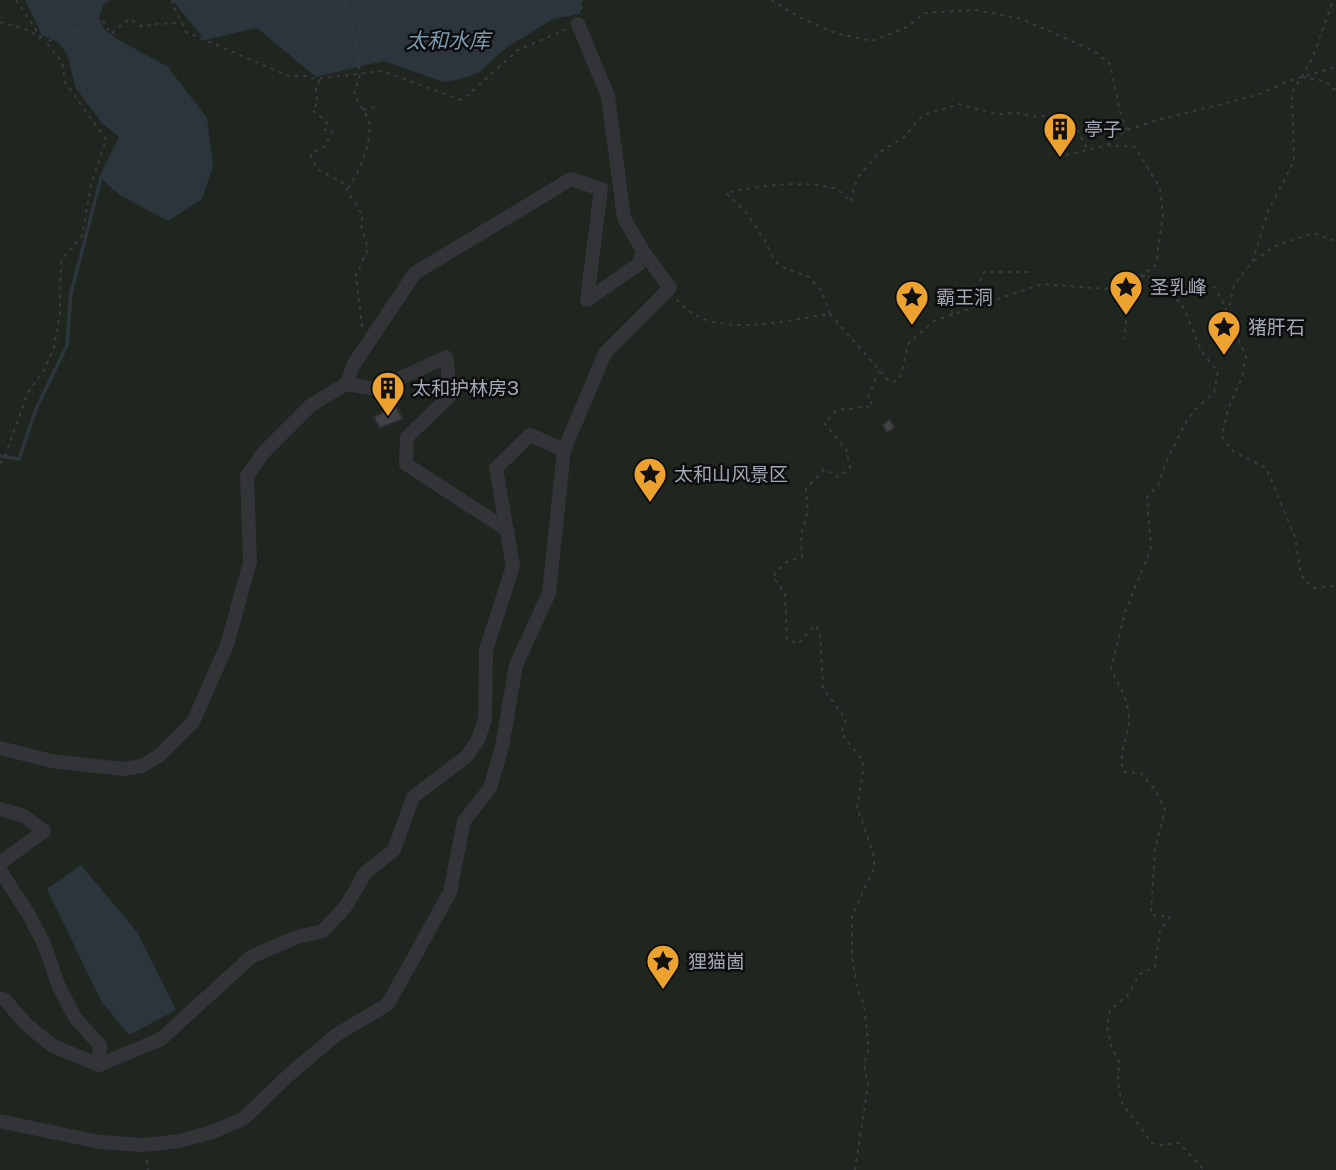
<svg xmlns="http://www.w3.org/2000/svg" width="1336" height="1170" font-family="'Public Sans','Noto Sans SC',sans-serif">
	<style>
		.green { fill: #1e261f }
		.water { fill: #2c353b }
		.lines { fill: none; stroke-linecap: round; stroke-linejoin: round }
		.stream { stroke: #2c353b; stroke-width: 3.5 }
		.building { fill: #414246; stroke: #2c2c2f; stroke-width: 2 }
		.path { stroke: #393b3f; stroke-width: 2; stroke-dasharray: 3.5 5; stroke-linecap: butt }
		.minor { stroke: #333438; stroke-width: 14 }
		.labels { text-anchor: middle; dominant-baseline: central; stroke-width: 5; stroke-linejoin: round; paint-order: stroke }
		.poi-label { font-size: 19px; fill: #a3a9b4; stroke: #0d0d0e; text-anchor: start }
		.water-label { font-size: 21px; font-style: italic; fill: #7b99ae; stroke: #0d0d0e }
	</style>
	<rect width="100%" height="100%" fill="#121213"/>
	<rect class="green" x="0" y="0" width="1336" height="1170"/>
	<g class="water">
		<path d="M 25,0 L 110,0 L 104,4 L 99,17 L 104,29 L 117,39 L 168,67 L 207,118 L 213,166 L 202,199 L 168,221 L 121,196 L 99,177 L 119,137 L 102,123 L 75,87 L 68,56 L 58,42 L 42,35 Z"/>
		<path d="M 172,0 L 582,0 L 580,14 L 553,19 L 506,48 L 478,73 L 461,79 L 443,82 L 384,61 L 316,77 L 257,28 L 205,40 Z"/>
		<path d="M 81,865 L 137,932 L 176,1010 L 129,1035 L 101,1001 L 47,889 Z"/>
	</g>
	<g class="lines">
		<path class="stream" d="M 0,456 L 19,459 L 36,409 L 67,345 L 71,293 L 101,178"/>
	</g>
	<g class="building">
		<path d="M 396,405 L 403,419 L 380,428 L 373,417 Z"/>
		<path d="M 889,419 L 895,427 L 887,433 L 882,425 Z"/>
	</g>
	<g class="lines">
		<g class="path">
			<path d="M 16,0 L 44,42"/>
			<path d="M 173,0 L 172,3 L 186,32 L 289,76 L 305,76 L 315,79 L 383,71 L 462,100 L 518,50 L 567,29"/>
			<path d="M 345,0 L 357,41 L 360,74 L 354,94 C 357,102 365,112 368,119 C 374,139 359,174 347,190"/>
			<path d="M 771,0 L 797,16 L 835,33 L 872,41 L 907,27 L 924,13 L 976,10 L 1022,19 L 1094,51 L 1110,64 L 1120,112 L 1127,130"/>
			<path d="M 581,9 L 582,0"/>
			<path d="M 0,22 L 31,31 L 40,39"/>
			<path d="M 1302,77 L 1325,81 L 1336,91"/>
			<path d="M 319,80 L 315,92 L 318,102 L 312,110 L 326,121 L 328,127 L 325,130 L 332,131 L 325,146 L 311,154 L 311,159 L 320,171 L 342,182 L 363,216 L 361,225 L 368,249 L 356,275 L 362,327"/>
			<path d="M 363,110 L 378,106"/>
			<path d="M 1107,145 L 1135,147 L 1160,188 L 1163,215 L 1156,265 L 1142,275 L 1139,293 L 1128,305 L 1124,339"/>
			<path d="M 1066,155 L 1107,145 L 1127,130 L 1157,120 L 1258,95 L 1286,82 L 1336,67"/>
			<path d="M 1254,261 L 1273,247 L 1314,233 L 1336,241"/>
			<path d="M 1142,275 L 1161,286 L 1182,304 L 1202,352 L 1218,372 L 1214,392 L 1195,410 L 1186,422 L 1169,456 L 1158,485 L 1147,497 L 1151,548 L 1125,612 L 1111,670 C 1119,685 1128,699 1129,717 C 1130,738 1118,746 1123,772 L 1141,773 L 1155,790 L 1165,810 L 1155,849 L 1151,915 L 1170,917 L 1160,930 L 1155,967 L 1140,974 L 1127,996 L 1110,1010 L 1107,1027 L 1112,1048 L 1119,1062 L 1118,1084 L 1122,1103 L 1152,1143 L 1160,1145 L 1179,1143 L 1204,1170"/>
			<path d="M 1148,277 L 1173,284 L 1199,280 L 1216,288 L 1228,314 L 1246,357 L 1242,377 L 1228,409 L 1222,436 L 1231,450 L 1266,468 L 1295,537 L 1301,575 L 1313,588 L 1331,586 L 1336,589"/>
			<path d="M 677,299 C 708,342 785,320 830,314 L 890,382 L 897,381 L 902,372 L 908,344 L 934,321 L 1042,284 L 1106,289 L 1142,275"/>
			<path d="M 830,314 L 821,290 L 809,277 L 785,268 L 775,261 L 764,239 L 745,211 L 726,193 C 757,186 801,180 833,188 C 840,190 846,197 851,202 L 854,187 L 859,176 L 878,153 L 904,137 L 923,115 L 959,104 L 996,114 L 1018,113 L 1037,117 L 1055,114 L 1072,120 L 1088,150"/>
			<path d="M 952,314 L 955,291 L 978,285 L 984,272 L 1032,272"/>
			<path d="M 1228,314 L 1234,285 L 1252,262 L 1269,209 L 1294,161 L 1292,93 L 1313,57 L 1333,0"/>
			<path d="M 0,463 L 4,459 L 28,392 L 44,370 L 54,348 L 60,312 L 61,260 L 82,236 L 91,185 L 106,140 L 65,82 L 62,62 L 46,42 L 102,19 L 111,34 L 129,19 L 143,27 L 154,24 L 182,23"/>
			<path d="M 147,1160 L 148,1170"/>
			<path d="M 855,1170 L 868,1086 L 864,1064 L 869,1049 L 864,1005 L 857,988 L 852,957 L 852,916 L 874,868 L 874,856 L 857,807 L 864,767 L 860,757 L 841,733 L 846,720 L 823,688 L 820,632 L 815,625 L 798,644 L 787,639 L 785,594 L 773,577 L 784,563 L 802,557 L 801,535 L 808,512 L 806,489 L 824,469 L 838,477 L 850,468 L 846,449 L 824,423 L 837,410 L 873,406 L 868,397 L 879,371"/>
		</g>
		<g class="minor">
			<path d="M 346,384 L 377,389 L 446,357 L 451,395 L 407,437 L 406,464 L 507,530"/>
			<path d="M 0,748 L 52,761 L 122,769 L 142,766 L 160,755 L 193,722 L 227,645 L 250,562 L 247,476 L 264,452 L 311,405 L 346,384 L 354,364 L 415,273 L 571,179 L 601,189 L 587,300 L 639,264 L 643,251"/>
			<path d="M 0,809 L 24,816 L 44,831 L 0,863"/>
			<path d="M 0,870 L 29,915 L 44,944 L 59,987 L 76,1019 L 100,1045 L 99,1065"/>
			<path d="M 0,998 L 5,1000 L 27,1025 L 53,1046 L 99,1065 L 161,1039 L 251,957 L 297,937 L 323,931 L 346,906 L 365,873 L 394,850 L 413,797 L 466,757 L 478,740 L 485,719 L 486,650 L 513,566 L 496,468 L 530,435 L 564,450"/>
			<path d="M 0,1121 L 99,1142 L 144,1145 L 180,1141 L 212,1132 L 243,1119 L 290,1074 L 336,1035 L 388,1004 L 450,892 L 464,821 L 490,788 L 502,747 L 516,665 L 549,593 L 564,450 L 605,353 L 670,288 L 643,251 L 624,218 L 608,96 L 578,24"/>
		</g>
	</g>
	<defs>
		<symbol id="building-pin" viewBox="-11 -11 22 30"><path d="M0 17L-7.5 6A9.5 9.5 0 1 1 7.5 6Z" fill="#eda230" stroke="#0d0d0e"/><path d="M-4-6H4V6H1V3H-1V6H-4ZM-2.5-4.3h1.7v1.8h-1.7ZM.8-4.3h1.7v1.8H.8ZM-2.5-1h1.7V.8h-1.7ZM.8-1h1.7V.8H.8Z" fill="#111"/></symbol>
		<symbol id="sight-pin" viewBox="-11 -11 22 30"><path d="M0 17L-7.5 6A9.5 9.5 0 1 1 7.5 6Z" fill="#eda230" stroke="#0d0d0e"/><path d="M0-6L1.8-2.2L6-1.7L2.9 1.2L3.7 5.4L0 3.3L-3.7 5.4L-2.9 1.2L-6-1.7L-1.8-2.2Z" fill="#111"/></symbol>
	</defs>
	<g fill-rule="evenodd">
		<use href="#building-pin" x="1041" y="110" width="38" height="52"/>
		<use href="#sight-pin" x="1107" y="268" width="38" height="52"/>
		<use href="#sight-pin" x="893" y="278" width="38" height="52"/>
		<use href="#sight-pin" x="1205" y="308" width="38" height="52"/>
		<use href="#building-pin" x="369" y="369" width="38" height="52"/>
		<use href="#sight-pin" x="631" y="455" width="38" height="52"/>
		<use href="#sight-pin" x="644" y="942" width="38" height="52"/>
	</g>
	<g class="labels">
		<g class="poi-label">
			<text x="1084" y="129">亭子</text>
			<text x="1150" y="287">圣乳峰</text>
			<text x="936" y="297">霸王洞</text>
			<text x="1248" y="327">猪肝石</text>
			<text x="412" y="388">太和护林房3</text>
			<text x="674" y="474">太和山风景区</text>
			<text x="688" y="961">狸猫崮</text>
		</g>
		<g class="water-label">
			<text x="448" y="40">太和水库</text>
		</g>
	</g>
</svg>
